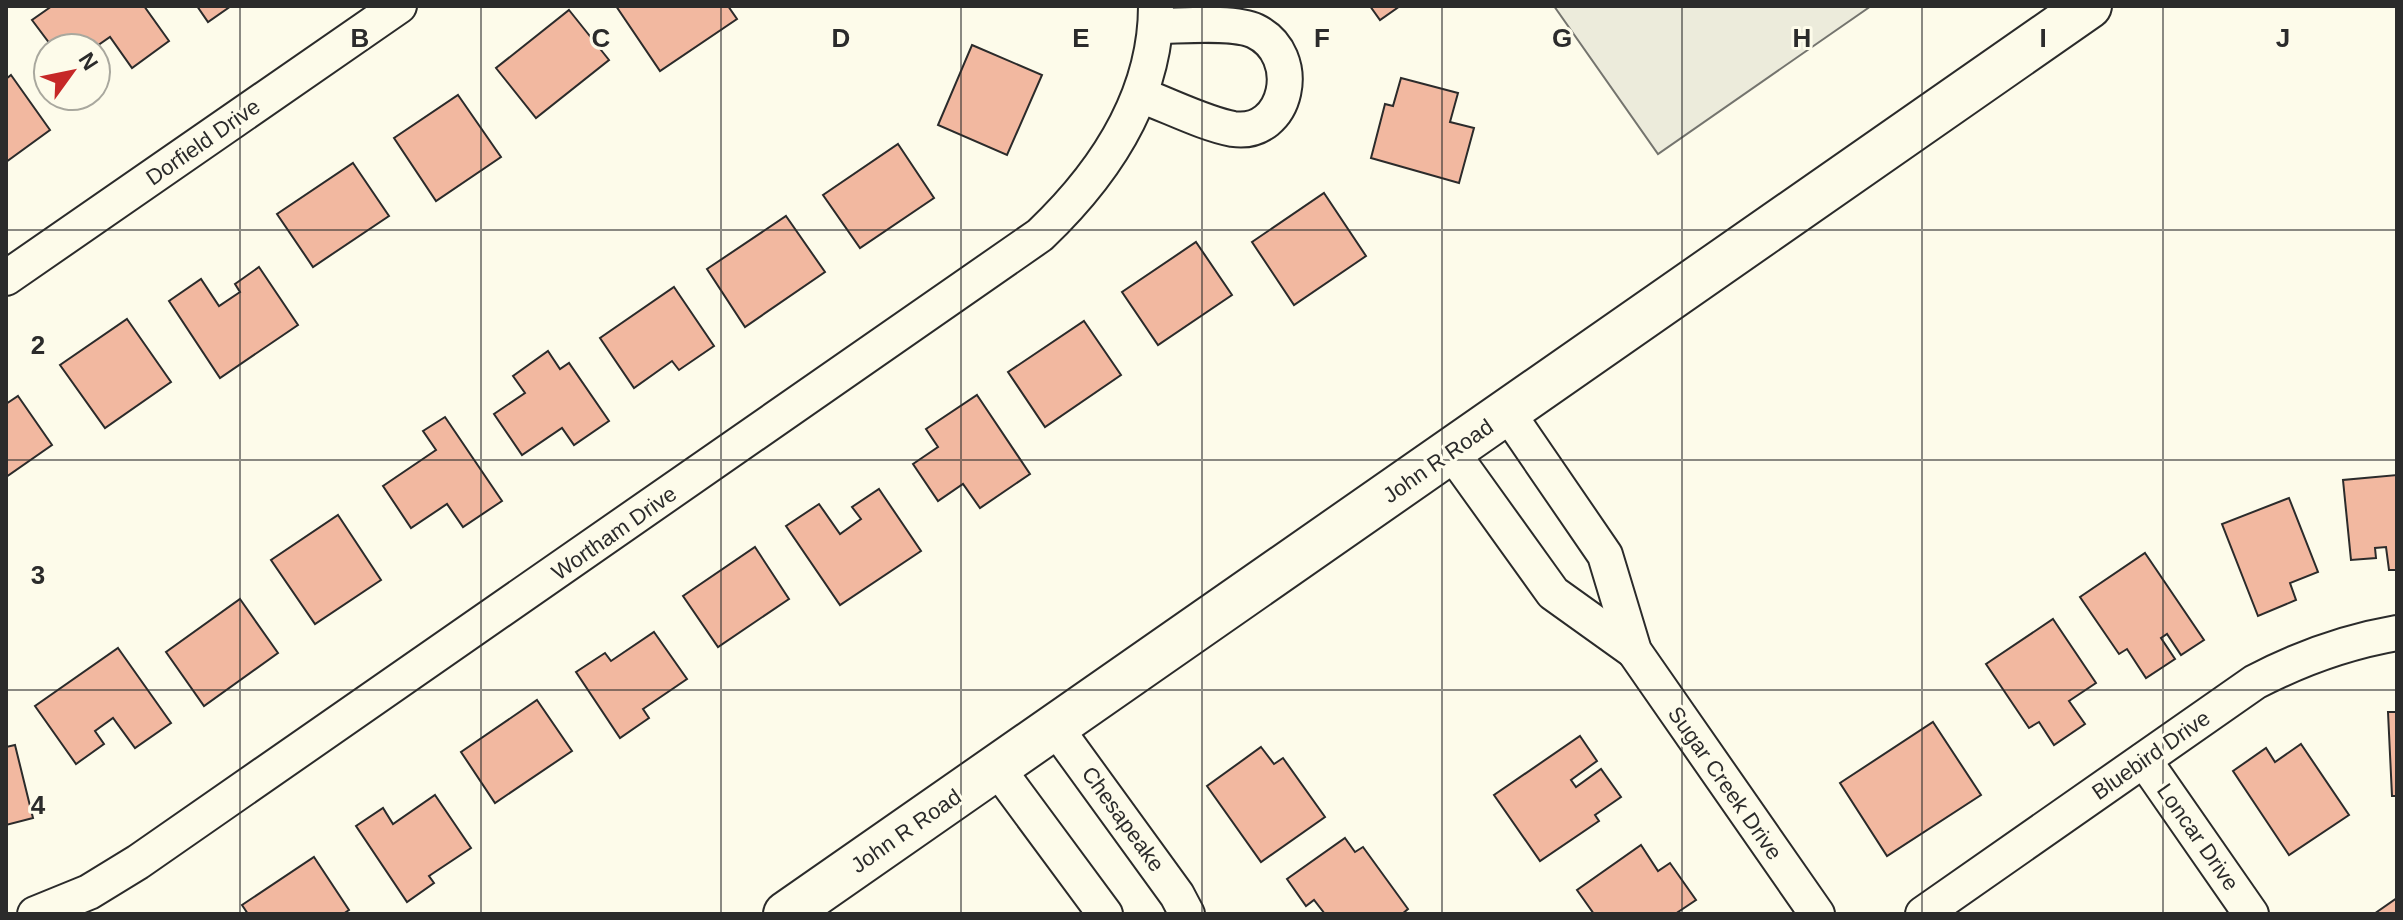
<svg xmlns="http://www.w3.org/2000/svg" width="2403" height="920" font-family="Arial,sans-serif">
	<style>
		.green { fill: #ecebdb; stroke: #74746e; stroke-width: 2 }
		.building { fill: #f2b8a0; stroke: #2b2b2b; stroke-width: 2 }
		.lines { fill: none; stroke-linecap: round; stroke-linejoin: round }
		.street-casing { stroke: #2b2b2b; stroke-width: 38 }
		.secondary-casing { stroke: #2b2b2b; stroke-width: 48 }
		.street { stroke: #fdfbea; stroke-width: 34 }
		.secondary { stroke: #fdfbea; stroke-width: 44 }
		.grid { fill: none; stroke: #2b2b2b; stroke-width: 2; stroke-opacity: 0.55 }
		.labels { text-anchor: middle; dominant-baseline: central; stroke-width: 6; stroke-linejoin: round; paint-order: stroke }
		.street-label { font-size: 22px; fill: #2b2b2b; stroke: #fdfbea }
		.grid-label { font-size: 26px; text-anchor: middle; font-weight: bold; fill: #2b2b2b; stroke: #fdfbea; stroke-width: 6; stroke-linejoin: round; paint-order: stroke }
	</style>
	<rect width="100%" height="100%" fill="#fdfbea"/>
	<path class="green" d="M 1554,6 L 1871,6 L 1658,154 Z"/>
	<g class="building">
		<path d="M 52,6 L 144,6 L 169,41 L 132,68 L 110,37 L 94,48 L 53,48 L 32,20 Z"/>
		<path d="M 197,6 L 231,6 L 208,22 Z"/>
		<path d="M 616,6 L 728,6 L 737,19 L 660,71 Z"/>
		<path d="M 1370,6 L 1400,6 L 1380,20 Z"/>
		<path d="M 569,10 L 609,60 L 536,118 L 496,68 Z"/>
		<path d="M 972,45 L 1042,75 L 1007,155 L 938,125 Z"/>
		<path d="M 11,75 L 50,130 L 6,162 L 6,79 Z"/>
		<path d="M 1401,78 L 1458,93 L 1450,122 L 1474,128 L 1459,183 L 1371,158 L 1385,104 L 1393,106 Z"/>
		<path d="M 458,95 L 501,157 L 436,201 L 394,138 Z"/>
		<path d="M 898,144 L 934,198 L 860,248 L 823,195 Z"/>
		<path d="M 353,163 L 389,216 L 313,267 L 277,214 Z"/>
		<path d="M 1324,193 L 1366,256 L 1294,305 L 1252,242 Z"/>
		<path d="M 786,216 L 825,272 L 745,327 L 707,269 Z"/>
		<path d="M 1196,242 L 1232,295 L 1158,345 L 1122,292 Z"/>
		<path d="M 259,267 L 298,325 L 220,378 L 169,301 L 201,279 L 219,306 L 240,292 L 235,284 Z"/>
		<path d="M 674,287 L 714,346 L 679,370 L 672,361 L 634,388 L 600,338 Z"/>
		<path d="M 127,319 L 171,382 L 105,428 L 60,365 Z"/>
		<path d="M 1084,321 L 1121,375 L 1045,427 L 1008,372 Z"/>
		<path d="M 548,351 L 560,369 L 569,363 L 609,421 L 574,445 L 562,428 L 522,455 L 494,414 L 525,393 L 513,376 Z"/>
		<path d="M 977,395 L 1030,474 L 980,508 L 963,484 L 938,501 L 913,464 L 938,447 L 926,429 Z"/>
		<path d="M 18,396 L 52,445 L 6,477 L 6,404 Z"/>
		<path d="M 445,417 L 502,501 L 463,527 L 447,504 L 411,528 L 383,486 L 436,450 L 423,431 Z"/>
		<path d="M 2397,475 L 2397,570 L 2389,570 L 2386,547 L 2375,548 L 2376,558 L 2351,560 L 2343,480 Z"/>
		<path d="M 879,489 L 921,551 L 840,605 L 786,526 L 819,504 L 840,534 L 861,519 L 852,507 Z"/>
		<path d="M 2289,498 L 2318,572 L 2290,583 L 2296,600 L 2258,616 L 2222,524 Z"/>
		<path d="M 338,515 L 381,580 L 315,624 L 271,560 Z"/>
		<path d="M 755,547 L 789,599 L 718,647 L 683,596 Z"/>
		<path d="M 2145,553 L 2204,640 L 2181,655 L 2167,634 L 2161,638 L 2175,659 L 2146,678 L 2127,649 L 2119,654 L 2080,597 Z"/>
		<path d="M 240,599 L 278,653 L 204,706 L 166,652 Z"/>
		<path d="M 2053,619 L 2096,683 L 2069,701 L 2085,724 L 2054,745 L 2039,722 L 2029,728 L 1986,664 Z"/>
		<path d="M 654,632 L 687,679 L 643,709 L 649,718 L 620,738 L 576,672 L 605,653 L 611,661 Z"/>
		<path d="M 118,648 L 171,723 L 135,748 L 113,718 L 95,731 L 104,744 L 76,764 L 35,706 Z"/>
		<path d="M 537,700 L 572,751 L 495,803 L 461,752 Z"/>
		<path d="M 2388,712 L 2397,712 L 2397,796 L 2392,796 Z"/>
		<path d="M 1933,722 L 1981,795 L 1887,856 L 1840,783 Z"/>
		<path d="M 1580,736 L 1597,761 L 1571,780 L 1576,787 L 1601,769 L 1621,797 L 1595,815 L 1599,821 L 1540,861 L 1494,795 Z"/>
		<path d="M 2301,744 L 2349,815 L 2289,855 L 2233,771 L 2266,748 L 2275,762 Z"/>
		<path d="M 15,745 L 33,818 L 6,825 L 6,747 Z"/>
		<path d="M 1261,747 L 1274,764 L 1283,758 L 1325,817 L 1261,862 L 1207,786 Z"/>
		<path d="M 435,795 L 471,848 L 429,876 L 434,883 L 407,902 L 356,826 L 383,808 L 393,824 Z"/>
		<path d="M 1345,838 L 1355,852 L 1363,847 L 1408,909 L 1402,914 L 1325,914 L 1314,900 L 1306,906 L 1287,879 Z"/>
		<path d="M 1641,845 L 1658,871 L 1670,863 L 1696,900 L 1675,914 L 1594,914 L 1577,890 Z"/>
		<path d="M 314,857 L 349,910 L 343,914 L 248,914 L 242,905 Z"/>
		<path d="M 2397,898 L 2397,914 L 2374,914 Z"/>
	</g>
	<g class="lines">
		<defs>
			<g id="street">
				<path d="M 1140,95 C 1168,105 1205,124 1233,129 C 1288,137 1305,55 1255,31 C 1234,21 1181,26 1156,26"/>
				<path d="M 6,278 L 399,6"/>
				<path d="M 1507,412 L 1605,555 L 1634,651 L 1817,914"/>
				<path d="M 1451,451 L 1553,593 L 1634,651"/>
				<path d="M 1055,727 L 1177,895 L 1187,914"/>
				<path d="M 2144,760 L 2251,914"/>
				<path d="M 997,768 L 1105,914"/>
				<path d="M 35,914 L 89,892 L 138,862 L 1040,235 C 1104,174 1156,98 1156,6"/>
				<path d="M 1923,914 L 2255,682 C 2301,658 2345,642 2397,633"/>
			</g>
			<path id="secondary" d="M 786,914 L 2089,6"/>
		</defs>
		<use href="#street" class="street-casing"/>
		<use href="#secondary" class="secondary-casing"/>
		<use href="#street" class="street"/>
		<use href="#secondary" class="secondary"/>
	</g>
	<path class="grid" d="M 240,6 L 240,914M 481,6 L 481,914M 721,6 L 721,914M 961,6 L 961,914M 1202,6 L 1202,914M 1442,6 L 1442,914M 1682,6 L 1682,914M 1922,6 L 1922,914M 2163,6 L 2163,914M 6,230 L 2397,230M 6,460 L 2397,460M 6,690 L 2397,690"/>
	<g class="labels">
		<g class="street-label">
			<text transform="translate(203 142) rotate(-35)">Dorfield Drive</text>
			<text transform="translate(1438 461) rotate(-35)">John R Road</text>
			<text transform="translate(614 533) rotate(-35)">Wortham Drive</text>
			<text transform="translate(2151 755) rotate(-35)">Bluebird Drive</text>
			<text transform="translate(1725 783) rotate(55)">Sugar Creek Drive</text>
			<text transform="translate(1123 819) rotate(54)">Chesapeake</text>
			<text transform="translate(906 831) rotate(-35)">John R Road</text>
			<text transform="translate(2198 837) rotate(55)">Loncar Drive</text>
		</g>
	</g>
	<g class="grid-label">
		<text x="360" y="47">B</text>
		<text x="601" y="47">C</text>
		<text x="841" y="47">D</text>
		<text x="1081" y="47">E</text>
		<text x="1322" y="47">F</text>
		<text x="1562" y="47">G</text>
		<text x="1802" y="47">H</text>
		<text x="2043" y="47">I</text>
		<text x="2283" y="47">J</text>
		<text x="38" y="354">2</text>
		<text x="38" y="584">3</text>
		<text x="38" y="814">4</text>
	</g>
	<rect width="2403" height="920" fill="none" stroke="#2b2b2b" stroke-width="16"/>
	<g transform="translate(72 72) rotate(57)"><circle r="38" fill="#fdfbea" stroke="#a9a89e" stroke-width="2"/>
	<path d="M0-6L14 30L0 20L-14 30Z" fill="#c62828"/>
	<text y="-12" font-size="22" font-weight="bold" text-anchor="middle" fill="#2b2b2b">N</text>
	</g>
</svg>
